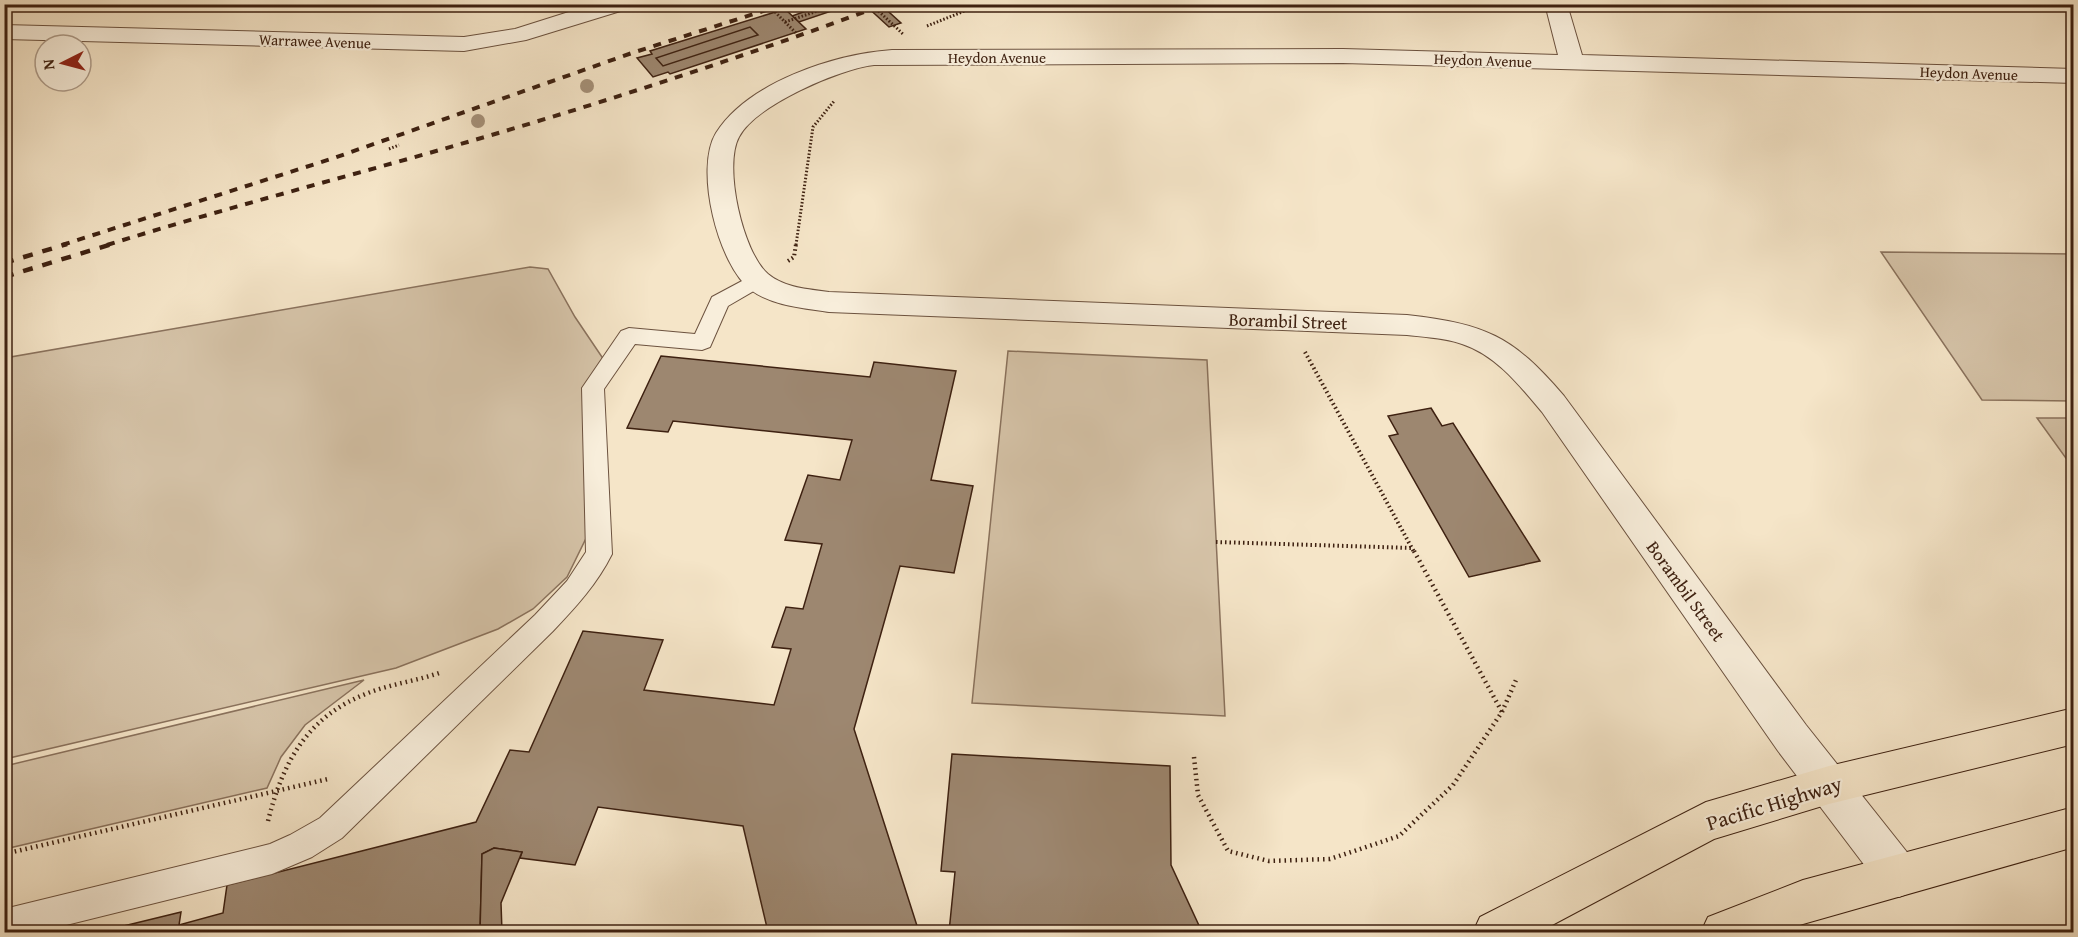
<svg xmlns="http://www.w3.org/2000/svg" width="2078" height="937" font-family="'Gentium Book Plus',serif">
	<style>
		.green { fill: #d6c4a9; stroke: #8a725d; stroke-width: 1.5 }
		.building { fill: #9d8770; stroke: #3e2111; stroke-width: 1.5 }
		.lines { fill: none; stroke-linecap: round; stroke-linejoin: round }
		.service-casing { stroke: #6c523f; stroke-width: 2 }
		.minor-casing { stroke: #6c523f; stroke-width: 2 }
		.trunk-casing { stroke: #3e2111; stroke-width: 2 }
		.path-far2 { stroke: #3e2111; stroke-width: 3; stroke-dasharray: 1.5 2; stroke-linecap: butt }
		.path-far1 { stroke: #3e2111; stroke-width: 4; stroke-dasharray: 1.5 3; stroke-linecap: butt }
		.path { stroke: #3e2111; stroke-width: 4.5; stroke-dasharray: 1.5 4; stroke-linecap: butt }
		.service { fill: #f8eedb; fill-rule: evenodd }
		.minor { fill: #f8eedb; fill-rule: evenodd }
		.trunk { fill: #f5e5c8; fill-rule: evenodd }
		.rail-far1 { stroke: #3e2111; stroke-width: 4; stroke-dasharray: 8 8; stroke-linecap: butt }
		.rail { stroke: #3e2111; stroke-width: 4.5; stroke-dasharray: 10 10; stroke-linecap: butt }
		.path-bridge { stroke: #3e2111; stroke-width: 3; stroke-dasharray: 1.5 2; stroke-linecap: butt }
		.tree { fill: #a59078 }
		.labels { text-anchor: middle; dominant-baseline: central; stroke-width: 4.5; stroke-linejoin: round; paint-order: stroke }
		.far-street-label { font-size: 15px; fill: #3e2111; stroke: #f8eedb }
		.street-label { font-size: 18px; fill: #3e2111; stroke: #f8eedb }
		.near-street-label { font-size: 21px; fill: #3e2111; stroke: #f8eedb }
	</style>
	<rect width="100%" height="100%" fill="#f5e5c8"/>
	<filter id="stains"><feTurbulence type="fractalNoise" baseFrequency=".00333" numOctaves="4"/><feColorMatrix values="0 0 0 0 .2 0 0 0 0 .09 0 0 0 0 .02 0 0 0 .5 -.17"/></filter>
	<radialGradient id="worn" r=".72"><stop offset=".6" stop-color="#630" stop-opacity="0"/><stop offset="1" stop-color="#630" stop-opacity=".3"/></radialGradient>
	<g class="green">
		<path d="M 1881,252 L 2073,254 L 2073,401 L 1982,400 Z"/>
		<path d="M 530,267 L 548,269 L 575,317 L 604,360 L 594,522 L 567,577 L 533,609 L 498,629 L 396,668 L 5,759 L 5,358 Z"/>
		<path d="M 1008,351 L 1207,360 L 1225,716 L 972,703 Z"/>
		<path d="M 2037,418 L 2073,418 L 2073,468 Z"/>
		<path d="M 364,680 L 305,725 L 281,757 L 267,788 L 5,849 L 5,766 Z"/>
	</g>
	<g class="building">
		<path d="M 826,4 L 852,4 L 799,22 L 792,16 Z"/>
		<path d="M 864,4 L 880,4 L 901,23 L 889,27 Z"/>
		<path d="M 785,9 L 806,29 L 670,74 L 668,72 L 653,77 L 637,58 L 652,54 L 650,51 Z"/>
		<path d="M 750,27 L 758,35 L 663,66 L 656,58 Z"/>
		<path d="M 661,356 L 870,377 L 874,362 L 956,371 L 931,480 L 973,486 L 954,573 L 900,566 L 854,729 L 919,932 L 768,932 L 743,826 L 598,807 L 575,865 L 520,858 L 522,852 L 494,848 L 482,854 L 480,932 L 99,932 L 181,912 L 179,925 L 223,913 L 227,885 L 476,822 L 510,750 L 529,752 L 583,631 L 663,640 L 644,690 L 774,705 L 791,649 L 772,647 L 786,607 L 803,609 L 822,544 L 785,540 L 808,475 L 840,480 L 852,440 L 673,421 L 668,432 L 627,428 Z"/>
		<path d="M 1431,408 L 1442,426 L 1453,423 L 1540,561 L 1469,577 L 1389,436 L 1398,434 L 1388,416 Z"/>
		<path d="M 952,754 L 1170,766 L 1171,865 L 1202,932 L 949,932 L 955,872 L 941,871 Z"/>
		<path d="M 494,848 L 522,852 L 501,903 L 502,932 L 480,932 L 482,854 Z"/>
	</g>
	<g class="lines">
		<defs>
			<path id="service" d="M 757,273 L 764,275 L 767,280 L 764,285 L 728,306 L 710,347 L 702,350 L 635,344 L 604,389 L 612,554 C 597,584 576,607 553,631 L 342,838 L 312,857 L 272,874 L 38,932 L 4,932 L 4,909 L 270,844 L 290,835 L 320,818 L 535,615 L 567,581 L 586,552 L 582,388 L 621,331 L 629,328 L 695,334 L 712,297 Z"/>
			<g id="minor">
				<path d="M 594,4 L 630,4 L 627,9 L 526,40 L 464,51 L 4,39 L 4,25 L 464,37 L 515,29 Z"/>
				<path d="M 1545,4 L 1567,4 L 1582,55 L 2074,69 L 2074,83 L 1343,63 L 874,65 C 839,69 756,105 739,137 C 723,166 743,253 768,274 C 785,288 808,289 829,292 L 1407,315 C 1485,324 1512,335 1564,396 L 1806,725 L 1914,861 L 1920,876 L 1914,891 L 1899,897 L 1884,891 L 1778,751 L 1542,412 C 1520,386 1496,355 1462,344 C 1445,338 1425,337 1407,335 L 829,312 C 803,308 772,306 751,290 C 718,265 694,169 716,133 C 748,82 835,54 892,50 L 1343,49 L 1558,55 Z"/>
			</g>
			<g id="trunk">
				<path d="M 2074,708 L 2074,744 L 1829,804 L 1714,839 L 1539,932 L 1473,932 L 1480,917 L 1706,802 L 1829,766 Z"/>
				<path d="M 2074,807 L 2074,847 L 1803,924 L 1779,932 L 1701,932 L 1708,917 L 1803,880 Z"/>
			</g>
		</defs>
		<use href="#service" class="service-casing"/>
		<use href="#minor" class="minor-casing"/>
		<use href="#trunk" class="trunk-casing"/>
		<g class="path-far2">
			<path d="M 775,12 L 796,33"/>
			<path d="M 785,22 L 838,4"/>
			<path d="M 927,26 L 982,4"/>
			<path d="M 389,149 L 399,145"/>
			<path d="M 796,245 L 813,127 L 835,100"/>
		</g>
		<g class="path-far1">
			<path d="M 788,261 L 794,257 L 796,244"/>
			<path d="M 1305,352 L 1414,552"/>
			<path d="M 1216,542 L 1412,548"/>
		</g>
		<g class="path">
			<path d="M 1414,551 L 1502,712"/>
			<path d="M 1194,757 L 1198,795 L 1228,851 L 1269,861 L 1330,859 L 1399,836 L 1453,785 L 1502,712 L 1516,680"/>
			<path d="M 268,821 C 283,761 308,716 368,693 C 391,684 416,681 439,673"/>
			<path d="M 4,854 L 328,779"/>
		</g>
		<use href="#service" class="service"/>
		<use href="#minor" class="minor"/>
		<use href="#trunk" class="trunk"/>
		<g class="rail-far1">
			<path d="M 62,245 L 334,158 L 632,53 L 785,4"/>
			<path d="M 107,245 C 235,205 366,172 495,134 C 627,95 757,52 886,4"/>
		</g>
		<g class="rail">
			<path d="M 4,263 L 67,244"/>
			<path d="M 4,277 L 112,244"/>
		</g>
		<path class="path-bridge" d="M 871,4 L 904,35"/>
	</g>
	<g class="tree">
		<circle cx="587" cy="86" r="7"/>
		<circle cx="478" cy="121" r="7"/>
	</g>
	<g class="labels">
		<g class="far-street-label">
			<text transform="translate(315 41) rotate(2)">Warrawee Avenue</text>
			<text x="997" y="57">Heydon Avenue</text>
			<text transform="translate(1483 60) rotate(2)">Heydon Avenue</text>
			<text transform="translate(1969 73) rotate(2)">Heydon Avenue</text>
		</g>
		<g class="street-label">
			<text transform="translate(1288 321) rotate(2)">Borambil Street</text>
			<text transform="translate(1686 591) rotate(54)">Borambil Street</text>
		</g>
		<g class="near-street-label">
			<text transform="translate(1774 803) rotate(-17)">Pacific Highway</text>
		</g>
	</g>
	<rect width="2078" height="937" fill="none" stroke="#f5e5c8" stroke-width="24"/>
	<rect x="6" y="6" width="2066" height="925" fill="none" stroke="#3e2111" stroke-width="3"/>
	<rect x="12" y="12" width="2054" height="913" fill="none" stroke="#3e2111" stroke-width="1.5"/>
	<g transform="translate(63 63) rotate(264)"><circle r="28" fill="#f8eedb" stroke="#ae9c8a" stroke-width="1.5"/>
	<path d="M0-4.5L10 22L0 15L-10 22Z" fill="#8f2418"/>
	<text y="-9" font-size="16" font-weight="bold" text-anchor="middle" fill="#3e2111">N</text>
	</g>
	<rect width="100%" height="100%" filter="url(#stains)"/>
	<rect width="100%" height="100%" fill="url(#worn)"/>
</svg>
